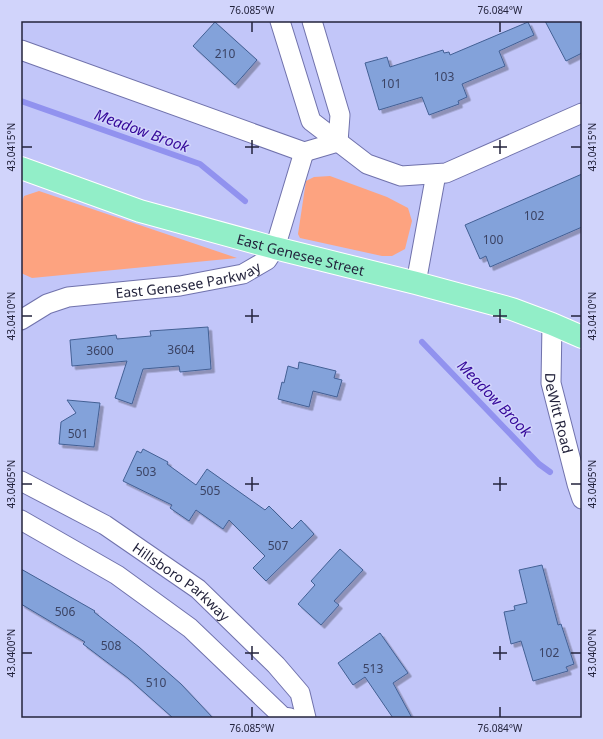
<svg xmlns="http://www.w3.org/2000/svg" width="603" height="739" font-family="'Noto Sans',sans-serif">
	<style>
		.green { fill: #fda380 }
		.lines { fill: none; stroke-linecap: round; stroke-linejoin: round }
		.stream { stroke: #9192ef; stroke-width: 6 }
		.building { fill: #83a2da; stroke: #436094; filter: url(#shadow) }
		.minor-casing { stroke: #7072ac; stroke-width: 21 }
		.primary-casing { stroke: #fff; stroke-width: 24 }
		.minor { stroke: #fff; stroke-width: 19 }
		.primary { stroke: #92eec8; stroke-width: 22 }
		.ticks { fill: none; stroke: #23233c; stroke-width: 1.5 }
		.labels { text-anchor: middle; dominant-baseline: central; stroke-width: 3; stroke-linejoin: round; paint-order: stroke }
		.number-label { font-size: 12px; fill: #3b4364 }
		.street-label { font-size: 14px; fill: #23233c; stroke: #d1d4fb }
		.water-label { font-size: 15px; font-style: italic; fill: #340799; stroke: #d1d4fb }
		.neatline { fill: none; stroke: #23233c; stroke-width: 1.5 }
		.ticks-label { font-size: 10px; text-anchor: middle; fill: #23233c }
	</style>
	<defs>
		<filter id="shadow"><feDropShadow dx="3.5" dy="3.5" stdDeviation="0" flood-color="#0004"/></filter>
	</defs>
	<rect width="100%" height="100%" fill="#c2c6f9"/>
	<g class="green">
		<path d="M 330,176 L 387,197 L 408,208 L 412,221 L 405,249 L 392,256 L 382,256 L 300,238 L 298,234 L 306,181 L 314,177 Z"/>
		<path d="M 39,191 L 237,258 L 32,278 L 21,273 L 21,205 L 24,196 Z"/>
	</g>
	<g class="lines">
		<g class="stream">
			<path d="M 21,101 L 200,164 L 245,201"/>
			<path d="M 422,342 L 539,464 L 550,472"/>
		</g>
	</g>
	<g class="building">
		<path d="M 545,21 L 582,21 L 582,53 L 566,61 Z"/>
		<path d="M 215,22 L 257,60 L 235,85 L 193,46 Z"/>
		<path d="M 528,22 L 534,35 L 499,51 L 505,66 L 462,84 L 467,97 L 458,101 L 459,104 L 429,115 L 422,97 L 379,110 L 365,63 L 387,57 L 390,67 L 443,50 L 444,53 L 449,52 L 450,55 Z"/>
		<path d="M 582,174 L 582,227 L 490,267 L 486,256 L 480,259 L 465,225 Z"/>
		<path d="M 208,327 L 211,369 L 180,372 L 179,366 L 143,369 L 132,404 L 115,398 L 127,361 L 72,366 L 70,340 L 116,335 L 117,339 L 151,336 L 150,331 Z"/>
		<path d="M 299,362 L 336,371 L 334,378 L 342,380 L 337,397 L 313,391 L 309,407 L 278,399 L 282,382 L 284,383 L 288,366 L 298,369 Z"/>
		<path d="M 67,400 L 100,403 L 94,447 L 59,444 L 61,422 L 76,413 Z"/>
		<path d="M 143,449 L 168,462 L 167,464 L 196,485 L 207,469 L 265,510 L 269,506 L 292,529 L 301,520 L 314,534 L 266,581 L 253,568 L 265,556 L 229,520 L 223,529 L 196,510 L 189,521 L 170,508 L 172,505 L 123,481 L 137,451 L 141,453 Z"/>
		<path d="M 340,549 L 363,570 L 334,601 L 339,605 L 321,625 L 298,604 L 315,585 L 311,581 Z"/>
		<path d="M 542,565 L 558,625 L 561,624 L 574,664 L 566,667 L 568,671 L 533,681 L 521,641 L 511,644 L 504,612 L 515,610 L 514,606 L 527,603 L 519,570 Z"/>
		<path d="M 21,569 L 95,611 L 94,612 L 139,647 L 181,684 L 213,718 L 173,718 L 128,678 L 83,644 L 85,642 L 21,604 Z"/>
		<path d="M 380,633 L 408,673 L 393,683 L 412,718 L 393,718 L 365,677 L 353,685 L 338,663 Z"/>
	</g>
	<g class="lines">
		<defs>
			<g id="minor">
				<path d="M 280,21 L 311,121 L 367,164 L 401,176 L 446,173 L 582,113"/>
				<path d="M 312,21 L 340,115 L 338,142"/>
				<path d="M 21,50 L 304,152 L 338,142"/>
				<path d="M 416,283 L 436,174"/>
				<path id="s1" d="M 21,320 L 47,304 L 68,297 L 180,286 L 243,274 L 267,260 L 275,248 L 304,152"/>
				<path id="s2" d="M 552,324 L 551,383 L 577,484 L 582,499"/>
				<path id="s3" d="M 21,481 L 105,525 L 198,589 L 276,665 L 300,693 L 306,718"/>
				<path d="M 21,520 L 117,575 L 190,628 L 283,717 L 290,718"/>
			</g>
			<g id="primary">
				<path id="s4" d="M 21,168 L 140,211 L 275,248 L 416,283 L 512,309 L 552,324 L 582,337"/>
			</g>
		</defs>
		<use href="#minor" class="minor-casing"/>
		<use href="#primary" class="primary-casing"/>
		<use href="#minor" class="minor"/>
		<use href="#primary" class="primary"/>
	</g>
	<path class="ticks" d="M 252,22 L 252,32M 500,22 L 500,32M 252,140 L 252,154M 500,140 L 500,154M 22,147 L 32,147M 245,147 L 259,147M 493,147 L 507,147M 571,147 L 581,147M 252,309 L 252,323M 500,309 L 500,323M 22,316 L 32,316M 245,316 L 259,316M 493,316 L 507,316M 571,316 L 581,316M 252,477 L 252,491M 500,477 L 500,491M 22,484 L 32,484M 245,484 L 259,484M 493,484 L 507,484M 571,484 L 581,484M 252,646 L 252,660M 500,646 L 500,660M 22,653 L 32,653M 245,653 L 259,653M 493,653 L 507,653M 571,653 L 581,653M 252,707 L 252,717M 500,707 L 500,717"/>
	<g class="labels">
		<g class="number-label">
			<text x="225" y="53">210</text>
			<text x="444" y="76">103</text>
			<text x="391" y="83">101</text>
			<text x="534" y="215">102</text>
			<text x="493" y="239">100</text>
			<text x="181" y="349">3604</text>
			<text x="100" y="350">3600</text>
			<text x="78" y="433">501</text>
			<text x="146" y="471">503</text>
			<text x="210" y="490">505</text>
			<text x="278" y="545">507</text>
			<text x="65" y="611">506</text>
			<text x="111" y="645">508</text>
			<text x="549" y="652">102</text>
			<text x="373" y="668">513</text>
			<text x="156" y="682">510</text>
		</g>
		<g class="street-label">
			<text stroke="none"><textPath href="#s4" startOffset="293">East Genesee Street</textPath></text>
			<text stroke="none"><textPath href="#s1" startOffset="174">East Genesee Parkway</textPath></text>
			<text stroke="none"><textPath href="#s2" startOffset="90">DeWitt Road</textPath></text>
			<text stroke="none"><textPath href="#s3" startOffset="190">Hillsboro Parkway</textPath></text>
		</g>
		<g class="water-label">
			<text transform="translate(142 130) rotate(20)">Meadow Brook</text>
			<text transform="translate(495 398) rotate(46)">Meadow Brook</text>
		</g>
	</g>
	<rect width="603" height="739" fill="none" stroke="#d1d4fb" stroke-width="44"/>
	<rect x="22" y="22" width="559" height="695" class="neatline"/>
	<g class="ticks-label">
		<text x="252" y="14">76.085°W</text>
		<text x="500" y="14">76.084°W</text>
		<text transform="translate(11 147) rotate(-90)" y="4">43.0415°N</text>
		<text transform="translate(592 147) rotate(-90)" y="4">43.0415°N</text>
		<text transform="translate(11 316) rotate(-90)" y="4">43.0410°N</text>
		<text transform="translate(592 316) rotate(-90)" y="4">43.0410°N</text>
		<text transform="translate(11 484) rotate(-90)" y="4">43.0405°N</text>
		<text transform="translate(592 484) rotate(-90)" y="4">43.0405°N</text>
		<text transform="translate(11 653) rotate(-90)" y="4">43.0400°N</text>
		<text transform="translate(592 653) rotate(-90)" y="4">43.0400°N</text>
		<text x="252" y="732">76.085°W</text>
		<text x="500" y="732">76.084°W</text>
	</g>
</svg>
